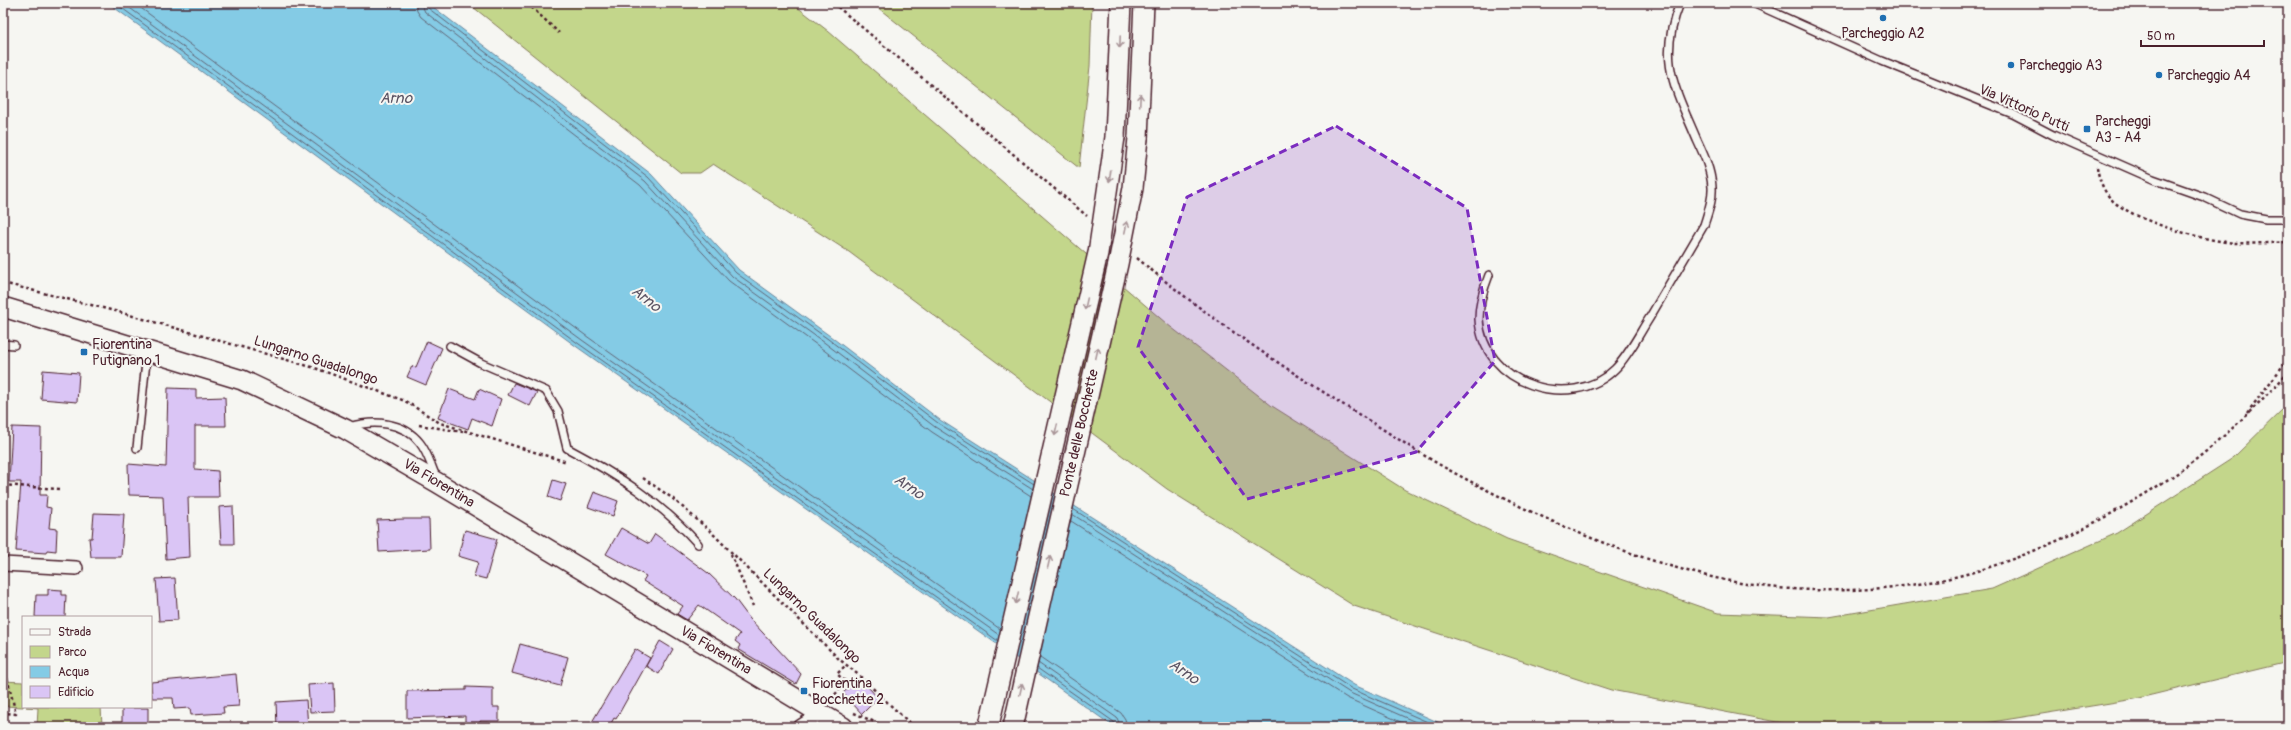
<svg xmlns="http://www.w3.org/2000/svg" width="2291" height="730" font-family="Pangolin,sans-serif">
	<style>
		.green { fill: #c3d68b; stroke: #867a5b }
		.water { fill: #84cbe5; stroke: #6d869b }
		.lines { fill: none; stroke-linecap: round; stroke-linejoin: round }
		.shore { stroke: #616475; stroke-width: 1 }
		.building { fill: #dac5f5; stroke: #4a1f2b }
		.service-casing { stroke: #4a1f2b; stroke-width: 10 }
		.minor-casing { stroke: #4a1f2b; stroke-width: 16 }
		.secondary-casing { stroke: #4a1f2b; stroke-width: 22 }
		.path { stroke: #4a1f2b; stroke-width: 2.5; stroke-dasharray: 3 3; stroke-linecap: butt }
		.service { stroke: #f6f6f2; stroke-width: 7 }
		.minor { stroke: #f6f6f2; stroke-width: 13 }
		.secondary { stroke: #f6f6f2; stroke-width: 19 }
		.secondary-bridge-casing { stroke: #4a1f2b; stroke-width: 22; stroke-linecap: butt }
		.secondary-bridge { stroke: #f6f6f2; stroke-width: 19 }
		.oneway { stroke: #a99598 }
		.marked { fill: #7b2cbf; fill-opacity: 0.2; stroke: #7b2cbf; stroke-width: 3; stroke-dasharray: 8 5; stroke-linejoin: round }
		.poi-dot { fill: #1f6fb2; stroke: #f6f6f2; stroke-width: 1.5 }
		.labels { text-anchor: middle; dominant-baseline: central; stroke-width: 4; stroke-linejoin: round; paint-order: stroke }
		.poi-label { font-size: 14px; fill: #4a1f2b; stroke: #f6f6f2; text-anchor: start }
		.street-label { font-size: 14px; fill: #4a1f2b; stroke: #f6f6f2 }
		.water-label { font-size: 15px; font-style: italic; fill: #5b5363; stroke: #f6f6f2 }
	</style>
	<rect width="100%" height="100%" fill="#f6f6f2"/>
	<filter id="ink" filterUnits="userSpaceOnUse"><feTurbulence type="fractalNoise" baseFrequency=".025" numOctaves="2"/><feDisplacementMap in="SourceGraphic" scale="8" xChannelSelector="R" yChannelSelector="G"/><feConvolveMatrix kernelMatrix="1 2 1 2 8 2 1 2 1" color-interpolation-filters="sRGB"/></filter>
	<g filter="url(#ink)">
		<g class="green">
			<path d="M 468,3 L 792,3 L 828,31 L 1167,324 L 1272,406 L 1405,490 L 1507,539 L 1718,613 L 1829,617 L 1992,589 L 2117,533 L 2233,458 L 2288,404 L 2288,662 L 2135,699 L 1967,726 L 1787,724 L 1611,690 L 1354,606 L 1167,489 L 849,252 L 713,164 L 700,173 L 681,173 Z"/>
			<path d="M 872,3 L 1092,3 L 1090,66 L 1079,168 Z"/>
			<path d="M 3,681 L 23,682 L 23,707 L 3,706 Z"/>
			<path d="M 26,707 L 101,707 L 102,726 L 37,727 L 38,708 Z"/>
		</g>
		<path class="water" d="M 108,3 L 428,3 L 651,174 L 739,270 L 830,336 L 940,420 L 1354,685 L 1449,727 L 1114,727 L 577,347 Z"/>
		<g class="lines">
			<g class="shore">
				<path d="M 115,3 L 579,344 L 998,641"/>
				<path d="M 123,3 L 582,340 L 999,635"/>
				<path d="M 134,3 L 585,335 L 1000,629"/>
				<path d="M 415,3 L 417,11 L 421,17 L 640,185 L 729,281 L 821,348 L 932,432 L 1031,496"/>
				<path d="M 421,3 L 425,12 L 645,181 L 733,277 L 825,343 L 935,427 L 1033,489"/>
				<path d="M 426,3 L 428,8 L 648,177 L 736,273 L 828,339 L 938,423 L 1034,484"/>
				<path d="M 1073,509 L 1352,689 L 1439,727"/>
				<path d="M 1072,514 L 1350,693 L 1427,727"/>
				<path d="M 1071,521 L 1347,698 L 1412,727"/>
				<path d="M 1040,657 L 1121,713 L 1125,719 L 1127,727"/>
				<path d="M 1038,663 L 1117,718 L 1121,727"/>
				<path d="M 1037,668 L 1114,722 L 1116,727"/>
			</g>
		</g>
		<g class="building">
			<path d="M 427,341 L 442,348 L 426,385 L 407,377 L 412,366 L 416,367 Z"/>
			<path d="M 43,370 L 79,373 L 77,402 L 41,399 Z"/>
			<path d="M 514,383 L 537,392 L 530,406 L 508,395 Z"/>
			<path d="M 168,388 L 196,389 L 196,398 L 225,397 L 226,426 L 195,426 L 195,469 L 218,471 L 219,497 L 188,497 L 190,557 L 166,559 L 163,496 L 129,495 L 128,464 L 166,467 Z"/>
			<path d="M 449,389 L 475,399 L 479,389 L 501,399 L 492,426 L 472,418 L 468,429 L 438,418 Z"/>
			<path d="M 12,427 L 41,428 L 40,495 L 47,495 L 46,507 L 51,508 L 49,528 L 57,529 L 56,551 L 47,550 L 46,553 L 16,551 L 21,482 L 9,482 Z"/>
			<path d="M 553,480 L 566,484 L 560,501 L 548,497 Z"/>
			<path d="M 594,492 L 618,501 L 613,516 L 588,507 Z"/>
			<path d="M 233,506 L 234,544 L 221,544 L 219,507 Z"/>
			<path d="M 94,513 L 124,514 L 121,557 L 91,557 L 89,538 L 92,538 Z"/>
			<path d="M 404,519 L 429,519 L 430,549 L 379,552 L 377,520 Z"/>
			<path d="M 621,528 L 649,544 L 655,534 L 708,573 L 735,599 L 750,619 L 801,674 L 796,684 L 738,649 L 740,645 L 735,641 L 740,634 L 699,605 L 687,620 L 677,614 L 683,606 L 643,581 L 646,576 L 606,554 Z"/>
			<path d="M 465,530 L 497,539 L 486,579 L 474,576 L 478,562 L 458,556 Z"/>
			<path d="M 175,578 L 178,620 L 159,621 L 156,579 Z"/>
			<path d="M 48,589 L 62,590 L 62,595 L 66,595 L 65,617 L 35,617 L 36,595 L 48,595 Z"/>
			<path d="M 660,641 L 673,649 L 659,674 L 646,666 Z"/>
			<path d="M 520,644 L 568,657 L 560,686 L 512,673 Z"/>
			<path d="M 635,649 L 650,658 L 616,719 L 614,718 L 609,727 L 589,727 Z"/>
			<path d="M 236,674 L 239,706 L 223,707 L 224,713 L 191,715 L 190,708 L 174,709 L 173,698 L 152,698 L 151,682 Z"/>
			<path d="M 860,678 L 878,698 L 862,714 L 843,693 Z"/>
			<path d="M 334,683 L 335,711 L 310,712 L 308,685 Z"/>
			<path d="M 466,687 L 493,688 L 493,707 L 499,707 L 499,721 L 480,721 L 480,724 L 465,724 L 465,716 L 407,718 L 407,691 L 466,690 Z"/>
			<path d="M 306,700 L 308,727 L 277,727 L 276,702 Z"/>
			<rect x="122" y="708" width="26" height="19"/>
		</g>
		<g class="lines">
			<defs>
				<g id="service">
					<path d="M 1753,3 L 1882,61 L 2013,114 L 2053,135 L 2153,179 L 2204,197 L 2240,214 L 2266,219 L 2288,219"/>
					<path d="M 1489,275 C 1483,290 1479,303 1479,319 C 1482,384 1571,413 1615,369 C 1629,355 1639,334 1650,317 C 1668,286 1686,256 1704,225 C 1708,212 1713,200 1712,187 C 1711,170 1704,155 1697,140 C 1675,88 1657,60 1680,3"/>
					<path d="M 3,344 L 14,345"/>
					<path d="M 450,346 L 481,363 L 546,391 L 558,411 L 567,448 C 616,474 661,502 698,544"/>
					<path d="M 349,427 C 373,420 403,421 420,443 C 428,453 431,466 436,477"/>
					<path d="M 137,448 L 147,352"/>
				</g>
				<g id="minor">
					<path d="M 3,564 L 76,568"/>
					<path d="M 800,727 L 820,714"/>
				</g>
				<g id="secondary">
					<path d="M 1115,137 L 1121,3"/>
					<path d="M 1138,138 L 1144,3"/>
					<path d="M 3,307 L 242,380 L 345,429 L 438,483 L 843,727"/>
				</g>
			</defs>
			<use href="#service" class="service-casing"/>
			<use href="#minor" class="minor-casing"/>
			<use href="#secondary" class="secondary-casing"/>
			<g class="path">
				<path d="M 527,3 L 559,33"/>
				<path d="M 833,3 L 1087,216"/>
				<path d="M 2097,167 C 2099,180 2104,193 2114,202 C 2139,222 2204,241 2236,243 C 2253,244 2271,243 2288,242"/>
				<path d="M 1137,258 C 1214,323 1298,377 1384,430 C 1409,446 1435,463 1462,477 C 1543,520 1639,563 1730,581 C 1804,596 1904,593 1977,571 C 2047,550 2115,515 2176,474 C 2218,445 2253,409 2288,373"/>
				<path d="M 3,283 L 119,312 L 315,368 L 405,401 L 440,423 L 567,462"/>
				<path d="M 3,393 L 5,354"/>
				<path d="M 2247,413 L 2288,359"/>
				<path d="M 419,425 L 463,432"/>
				<path d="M 643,478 L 672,498 L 709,530 L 840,660 C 867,680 889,706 915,727"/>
				<path d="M 3,485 L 59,489"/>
				<path d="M 731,554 L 753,606"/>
				<path d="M 3,661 L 16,714 L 3,713"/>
				<path d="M 831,699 L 846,682 L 837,674 L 846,665"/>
				<path d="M 854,713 L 886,727"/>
			</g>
			<use href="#service" class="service"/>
			<use href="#minor" class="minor"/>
			<use href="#secondary" class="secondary"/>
			<defs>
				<g id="secondary-bridge">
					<path d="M 989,725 L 1098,253 L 1115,137"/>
					<path d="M 1013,727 L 1118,264 L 1133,188 L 1138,138"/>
				</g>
			</defs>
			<use href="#secondary-bridge" class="secondary-bridge-casing"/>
			<use href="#secondary-bridge" class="secondary-bridge"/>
		</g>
		<defs><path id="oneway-shaft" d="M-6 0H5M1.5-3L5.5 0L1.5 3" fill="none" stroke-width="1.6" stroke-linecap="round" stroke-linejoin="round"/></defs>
		<g class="oneway">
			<use href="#oneway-shaft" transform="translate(1120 42) rotate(92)"/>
			<use href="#oneway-shaft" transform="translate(1140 100) rotate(-87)"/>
			<use href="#oneway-shaft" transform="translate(1110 176) rotate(98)"/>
			<use href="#oneway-shaft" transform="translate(1126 227) rotate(-78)"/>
			<use href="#oneway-shaft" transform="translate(1086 304) rotate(103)"/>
			<use href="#oneway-shaft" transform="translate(1097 353) rotate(-77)"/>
			<use href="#oneway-shaft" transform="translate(1056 430) rotate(103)"/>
			<use href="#oneway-shaft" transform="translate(1049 562) rotate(-77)"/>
			<use href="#oneway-shaft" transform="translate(1017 598) rotate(103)"/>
			<use href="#oneway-shaft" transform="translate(1021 689) rotate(-77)"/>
		</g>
	</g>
	<path class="marked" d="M 1336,126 L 1467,208 L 1495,361 L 1416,452 L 1247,499 L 1138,347 L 1187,197 Z"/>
	<g class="poi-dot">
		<circle cx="1883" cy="18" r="4"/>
		<circle cx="2011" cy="65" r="4"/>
		<circle cx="2159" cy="75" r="4"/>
		<rect x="2083" y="125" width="8" height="8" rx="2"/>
		<rect x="80" y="348" width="8" height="8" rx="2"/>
		<rect x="800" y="687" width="8" height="8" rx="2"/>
	</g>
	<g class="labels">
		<g class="poi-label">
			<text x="1883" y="33" text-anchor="middle">Parcheggio A2</text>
			<text x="2019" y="65">Parcheggio A3</text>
			<text x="2167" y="75">Parcheggio A4</text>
			<text x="2095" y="121">Parcheggi<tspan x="2095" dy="16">A3 - A4</tspan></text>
			<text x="92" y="344">Fiorentina<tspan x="92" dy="16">Putignano 1</tspan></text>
			<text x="812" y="683">Fiorentina<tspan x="812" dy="16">Bocchette 2</tspan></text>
		</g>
		<g class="street-label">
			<text transform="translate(2024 108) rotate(24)">Via Vittorio Putti</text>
			<text transform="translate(316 360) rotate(18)">Lungarno Guadalongo</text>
			<text transform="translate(1079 433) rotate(-77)">Ponte delle Bocchette</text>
			<text transform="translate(439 483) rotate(31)">Via Fiorentina</text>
			<text transform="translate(812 616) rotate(44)">Lungarno Guadalongo</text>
			<text transform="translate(716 650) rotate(31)">Via Fiorentina</text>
		</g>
		<g class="water-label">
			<text x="396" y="98">Arno</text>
			<text transform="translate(646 299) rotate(38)">Arno</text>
			<text transform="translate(909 487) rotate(34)">Arno</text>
			<text transform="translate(1184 672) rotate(34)">Arno</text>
		</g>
	</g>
	<rect width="2291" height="730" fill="none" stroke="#f6f6f2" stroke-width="16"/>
	<rect x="8" y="8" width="2275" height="714" fill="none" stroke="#4a1f2b" stroke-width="1.5" filter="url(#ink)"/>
	<rect x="22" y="616" width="130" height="92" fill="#f6f6f2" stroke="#b1a0a2"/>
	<rect x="30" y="629" width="20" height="6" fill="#f6f6f2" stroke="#b1a0a2"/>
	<text x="58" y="636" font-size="12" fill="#4a1f2b">Strada</text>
	<rect x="30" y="646" width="20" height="12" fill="#c3d68b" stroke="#b1a0a2"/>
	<text x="58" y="656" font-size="12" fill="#4a1f2b">Parco</text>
	<rect x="30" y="666" width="20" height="12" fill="#84cbe5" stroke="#b1a0a2"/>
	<text x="58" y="676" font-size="12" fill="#4a1f2b">Acqua</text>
	<rect x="30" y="686" width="20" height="12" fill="#dac5f5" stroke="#b1a0a2"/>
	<text x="58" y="696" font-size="12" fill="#4a1f2b">Edificio</text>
	<path d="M2141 40v6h123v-6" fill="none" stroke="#4a1f2b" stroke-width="2"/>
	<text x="2147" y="40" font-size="12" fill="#4a1f2b" stroke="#f6f6f2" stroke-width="3" paint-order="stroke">50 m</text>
</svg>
